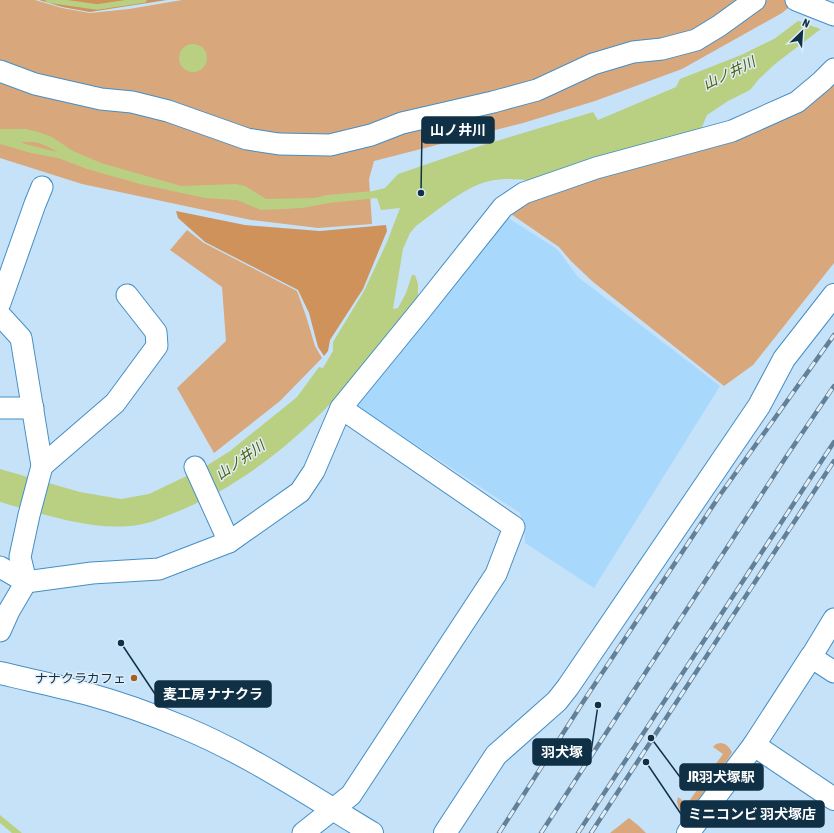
<svg xmlns="http://www.w3.org/2000/svg" width="834" height="833" font-family="'Asap Condensed','Noto Sans JP',sans-serif">
	<style>
		.built { fill: #a9d8fd }
		.green { fill: #d8a77c }
		.forest { fill: #d0925b }
		.water { fill: #b9d083; fill-rule: evenodd }
		.pier { fill: #c6e2f9 }
		.lines { fill: none; stroke-linecap: round; stroke-linejoin: round }
		.stream { stroke: #b9d083; stroke-width: 5.5 }
		.minor-casing { stroke: #458fc4; stroke-width: 23 }
		.tertiary-casing { stroke: #458fc4; stroke-width: 24 }
		.secondary-casing { stroke: #458fc4; stroke-width: 24 }
		.minor { stroke: #fff; stroke-width: 21 }
		.tertiary { stroke: #fff; stroke-width: 22 }
		.secondary { stroke: #fff; stroke-width: 22 }
		.rail-casing { stroke: #628097; stroke-width: 4.5 }
		.rail { stroke: #dfedf9; stroke-width: 3; stroke-dasharray: 9; stroke-linecap: butt }
		.poi-dot { fill: #9f6326; stroke: #dfedf9; stroke-width: 1.5 }
		.labels { text-anchor: middle; dominant-baseline: central; stroke-width: 3; stroke-linejoin: round; paint-order: stroke }
		.poi-label { font-size: 13px; fill: #103046; stroke: #dfedf9; text-anchor: end }
		.water-label { font-size: 14px; font-style: italic; fill: #4a5d03; stroke: #dfedf9 }
		.leader { fill: none; stroke: #103046; stroke-width: 1.5 }
		.callout-dot { fill: #103046; stroke: #dfedf9; stroke-width: 1.5 }
		.callout { fill: #103046; stroke: #103046; stroke-width: 1.5 }
		.callout-label { font-size: 14px; text-anchor: middle; font-weight: bold; fill: #fff }
	</style>
	<rect width="100%" height="100%" fill="#c6e2f9"/>
	<path class="built" d="M 508,218 L 557,249 L 578,277 L 720,386 L 594,588 L 525,543 L 524,528 L 520,513 L 354,404 Z"/>
	<g class="green">
		<path d="M 0,0 L 35,0 L 62,8 L 90,13 L 129,9 L 182,0 L 798,0 L 782,13 L 682,69 L 595,101 L 523,123 L 374,161 L 369,179 L 372,224 L 318,228 L 251,220 L 82,184 L 0,158 Z"/>
		<path d="M 834,77 L 834,263 L 753,365 L 724,386 L 592,281 L 571,261 L 559,247 L 511,214 L 518,202 L 742,134 Z"/>
		<path d="M 187,230 L 204,243 L 297,291 L 306,316 L 315,346 L 322,358 L 280,401 L 214,453 L 177,388 L 226,341 L 222,287 L 170,250 Z"/>
		<path d="M 720,743 C 726,743 729,747 732,752 L 728,759 L 689,812 L 685,812 L 679,809 L 677,802 L 678,797 L 687,804 L 723,754 L 713,747 L 716,744 Z"/>
		<path d="M 629,818 L 639,826 L 646,833 L 610,833 Z"/>
	</g>
	<g class="forest">
		<path d="M 39,0 L 167,0 L 90,12 L 62,7 Z"/>
		<path d="M 176,211 L 245,225 L 320,231 L 386,225 L 387,231 L 363,289 L 330,340 L 328,351 L 324,356 L 318,347 L 309,313 L 298,290 L 205,242 L 178,218 Z"/>
	</g>
	<g class="water">
		<path d="M 826,0 L 834,0 L 834,19 L 775,64 L 759,79 L 750,90 L 728,101 L 707,115 L 700,132 L 533,181 C 519,179 504,178 490,181 C 467,185 435,212 416,226 L 410,233 L 403,249 L 393,309 L 398,308 L 406,293 L 412,275 L 415,275 L 418,284 L 418,298 C 398,321 379,344 360,368 C 350,379 341,392 331,403 C 289,447 236,488 179,511 C 163,517 148,525 130,526 C 88,530 40,513 0,502 L 0,469 L 80,492 L 121,499 L 149,494 L 203,468 L 230,451 L 297,397 L 319,367 L 323,368 L 333,351 L 333,342 L 364,291 L 387,242 L 400,208 L 381,210 L 377,198 L 329,203 L 302,208 L 261,210 L 237,200 L 205,198 L 140,184 L 87,169 L 58,158 L 31,153 L 0,144 L 0,129 L 26,129 L 38,132 L 52,137 L 73,151 L 101,163 L 181,186 L 236,184 L 245,186 L 266,199 L 314,198 L 327,195 L 373,191 L 385,188 L 398,174 L 483,145 L 593,112 L 598,120 L 676,87 L 680,79 L 741,55 L 774,39 ZM 21,142 C 35,141 46,144 57,152 L 25,144 Z"/>
		<circle cx="193" cy="58" r="14"/>
		<path d="M 0,815 L 22,833 L 12,833 L 0,823 Z"/>
	</g>
	<path class="pier" d="M 822,0 L 834,0 L 834,21 L 823,30 L 796,20 Z"/>
	<g class="lines">
		<path class="stream" d="M 48,0 L 97,7 L 144,0"/>
		<defs>
			<g id="minor">
				<path d="M 796,0 L 834,15"/>
				<path d="M 0,71 L 35,84 L 101,99 L 132,102 L 168,111 L 247,139 L 279,144 L 330,145 L 371,135 L 402,123 L 493,102 L 537,90 L 593,64 L 633,52 L 662,49 L 696,40 L 719,26 L 755,0"/>
				<path d="M 0,303 L 35,204 L 42,187"/>
				<path d="M 0,315 L 21,338 L 42,466 L 29,515 L 20,557 L 26,582 L 9,611 L 0,631"/>
				<path d="M 0,408 L 33,408"/>
				<path d="M 42,466 L 115,403 L 157,346 L 156,332 L 127,295"/>
				<path d="M 195,467 L 229,542"/>
				<path d="M 0,567 L 26,582 L 92,573 L 159,569 L 229,542 L 300,492 L 314,471 L 341,408 L 421,310 L 503,207 L 524,193 L 596,168 L 732,131 L 797,102 L 822,81 L 834,69"/>
				<path d="M 834,619 L 811,657 L 834,672"/>
				<path d="M 303,833 L 351,795 L 496,574 L 514,527 L 341,408"/>
			</g>
			<g id="tertiary">
				<path d="M 0,673 C 29,680 59,686 88,694 C 121,703 154,715 185,728 C 250,755 312,797 372,833"/>
				<path d="M 754,745 L 811,657"/>
				<path d="M 445,833 L 496,755 L 557,701 L 568,687 L 759,406 L 784,359 L 834,295"/>
			</g>
			<path id="secondary" d="M 688,833 L 754,745 L 834,799"/>
		</defs>
		<use href="#minor" class="minor-casing"/>
		<use href="#tertiary" class="tertiary-casing"/>
		<use href="#secondary" class="secondary-casing"/>
		<use href="#minor" class="minor"/>
		<use href="#tertiary" class="tertiary"/>
		<use href="#secondary" class="secondary"/>
		<defs>
			<g id="rail">
				<path d="M 499,833 L 585,699 L 720,495 L 834,335"/>
				<path d="M 541,833 L 786,457 L 834,386"/>
				<path d="M 578,833 L 834,442"/>
				<path d="M 591,833 L 834,461"/>
			</g>
		</defs>
		<use href="#rail" class="rail-casing"/>
		<use href="#rail" class="rail"/>
	</g>
	<circle class="poi-dot" cx="134" cy="678" r="4"/>
	<g class="labels">
		<g class="poi-label">
			<text x="126" y="678">ナナクラカフェ</text>
		</g>
		<g class="water-label">
			<text transform="translate(729 73) rotate(-26)">山ノ井川</text>
			<text transform="translate(240 460) rotate(-35)">山ノ井川</text>
		</g>
	</g>
	<path class="leader" d="M421 193L422 130M121 643L155 694M598 705L591 752M651 738L680 777M646 762L681 814"/>
	<g class="callout-dot">
		<circle cx="421" cy="193" r="4"/>
		<circle cx="121" cy="643" r="4"/>
		<circle cx="598" cy="705" r="4"/>
		<circle cx="651" cy="738" r="4"/>
		<circle cx="646" cy="762" r="4"/>
	</g>
	<g class="callout">
		<rect x="422" y="117" width="72" height="26" rx="4"/>
		<rect x="155" y="681" width="116" height="26" rx="4"/>
		<rect x="533" y="739" width="58" height="26" rx="4"/>
		<rect x="680" y="764" width="83" height="26" rx="4"/>
		<rect x="681" y="801" width="143" height="26" rx="4"/>
	</g>
	<g class="callout-label">
		<text x="458" y="135">山ノ井川</text>
		<text x="213" y="699">麦工房 ナナクラ</text>
		<text x="562" y="757">羽犬塚</text>
		<text x="721" y="782">JR羽犬塚駅</text>
		<text x="752" y="819">ミニコンビ 羽犬塚店</text>
	</g>
	<g transform="translate(802 32) rotate(25)" stroke="#dfedf9" stroke-width="3" paint-order="stroke">
	<path d="M0-3L7 15L0 10L-7 15Z" fill="#103046"/>
	<text y="-6" font-size="11" font-weight="bold" text-anchor="middle" fill="#103046">N</text>
	</g>
</svg>
